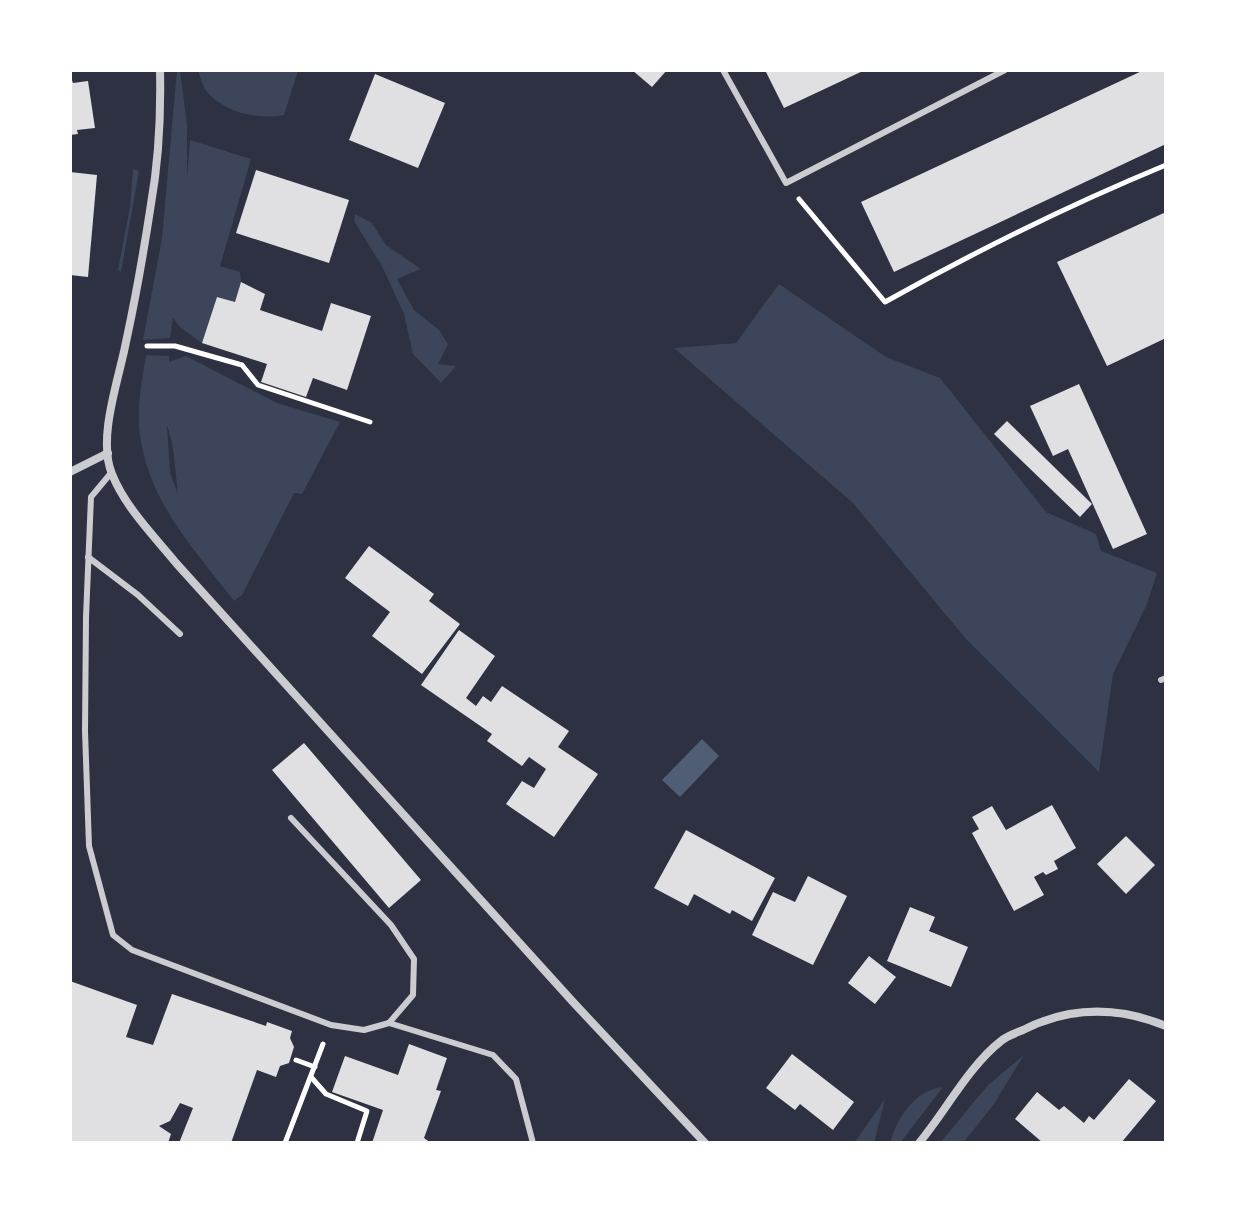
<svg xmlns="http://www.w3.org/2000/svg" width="1236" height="1213" font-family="Karla,sans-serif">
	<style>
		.green { fill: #3c4559; fill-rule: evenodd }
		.water { fill: #4f5d75 }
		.building { fill: #e0e0e3 }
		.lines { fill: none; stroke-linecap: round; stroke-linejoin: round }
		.path { stroke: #fff; stroke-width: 5 }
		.service { stroke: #caccd0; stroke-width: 6 }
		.minor { stroke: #caccd0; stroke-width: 8 }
	</style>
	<rect width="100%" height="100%" fill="#2d3142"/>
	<g class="green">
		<path d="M 177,70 L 180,70 L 187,125 L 187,178 L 190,140 L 251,159 L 220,266 L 240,272 L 241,282 L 235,302 L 217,297 L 202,343 L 180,327 L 173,318 L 170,338 L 143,340 L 162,238 Z"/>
		<path d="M 198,70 L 297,70 L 298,71 L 284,115 C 259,120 226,113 208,93 C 203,88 200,77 198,70 Z"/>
		<path d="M 133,169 L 139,171 L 121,272 L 118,270 L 130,207 Z"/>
		<path d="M 355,214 L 372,223 L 386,245 L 421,269 L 397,279 L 414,310 L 439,330 L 448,344 L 438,364 L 456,366 L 441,383 L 413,354 L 404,314 L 382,266 L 354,221 Z"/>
		<path d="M 779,284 L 886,357 L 940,378 L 1046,512 L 1096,534 L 1101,551 L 1157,573 L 1147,604 L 1113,674 L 1099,772 L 966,639 L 853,503 L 674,348 L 736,343 Z"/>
		<path d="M 146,355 L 169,356 L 169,362 L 186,356 L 277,403 L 340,422 L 302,494 L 294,493 L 242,595 L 234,601 C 195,550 149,503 140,435 C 136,409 142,381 146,355 ZM 167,425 C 175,448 175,471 178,494 L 170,473 Z"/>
		<path d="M 1024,1055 L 994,1104 L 963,1143 L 940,1143 L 988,1085 Z"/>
		<path d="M 943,1087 L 900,1143 L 890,1143 C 897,1117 915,1090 943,1087 Z"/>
		<path d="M 885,1099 L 874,1143 L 853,1143 L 857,1139 Z"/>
	</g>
	<path class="water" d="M 702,739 L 719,756 L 680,797 L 662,780 Z"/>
	<g class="building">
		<path d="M 632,70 L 667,70 L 652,87 Z"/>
		<path d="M 765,70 L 865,70 L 784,108 Z"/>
		<path d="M 1144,70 L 1166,70 L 1166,144 L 894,272 L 861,202 Z"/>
		<path d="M 375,74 L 445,103 L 418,168 L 349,140 Z"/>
		<path d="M 70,75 L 73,83 L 88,81 L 95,128 L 77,130 L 78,134 L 70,135 Z"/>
		<path d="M 256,170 L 349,200 L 329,263 L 236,233 Z"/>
		<path d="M 70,172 L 97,175 L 88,277 L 70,275 Z"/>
		<path d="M 1166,212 L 1166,338 L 1107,366 L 1057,262 Z"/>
		<path d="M 241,282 L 265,294 L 260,310 L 322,331 L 331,303 L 371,316 L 347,390 L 313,378 L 306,397 L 261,382 L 267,364 L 202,343 L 217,297 L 235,302 Z"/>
		<path d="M 1079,384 L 1147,534 L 1113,549 L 1068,449 L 1053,456 L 1030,406 Z"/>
		<path d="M 1007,421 L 1092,504 L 1080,517 L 994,434 Z"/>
		<path d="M 369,546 L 434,594 L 429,601 L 460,624 L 422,674 L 372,636 L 390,612 L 345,578 Z"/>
		<path d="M 459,630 L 495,656 L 466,698 L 476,706 L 483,696 L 491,702 L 502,686 L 569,731 L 558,747 L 598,774 L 554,837 L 506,804 L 522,781 L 534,788 L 546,769 L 529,757 L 522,766 L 487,741 L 492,734 L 421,685 Z"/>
		<path d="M 304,743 L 421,880 L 389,908 L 272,770 Z"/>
		<path d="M 1052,805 L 1076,848 L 1054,861 L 1058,869 L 1046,875 L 1043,872 L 1034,877 L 1044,895 L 1014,911 L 972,833 L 979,829 L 972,817 L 992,806 L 1006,830 Z"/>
		<path d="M 686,830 L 775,878 L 752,921 L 732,910 L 730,914 L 694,894 L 688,906 L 654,888 Z"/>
		<path d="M 1126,836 L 1155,865 L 1126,894 L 1097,864 Z"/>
		<path d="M 808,876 L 847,896 L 813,965 L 752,935 L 773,892 L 795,902 Z"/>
		<path d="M 910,907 L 935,917 L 929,931 L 968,947 L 951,987 L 887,961 Z"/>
		<path d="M 869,956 L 896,977 L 875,1004 L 848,983 Z"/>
		<path d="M 70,981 L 137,1005 L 126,1037 L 153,1045 L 172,994 L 266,1026 L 267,1022 L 292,1031 L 290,1038 L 294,1047 L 289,1063 L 280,1066 L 276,1077 L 257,1070 L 231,1143 L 179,1143 L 193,1108 L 180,1103 L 170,1121 L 159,1126 L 171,1134 L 168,1143 L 71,1143 Z"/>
		<path d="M 409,1044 L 447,1058 L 436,1090 L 441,1091 L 424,1138 L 431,1143 L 372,1143 L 383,1110 L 332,1092 L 345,1056 L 398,1075 Z"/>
		<path d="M 792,1054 L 854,1102 L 833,1130 L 800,1104 L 795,1110 L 766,1088 Z"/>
		<path d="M 1129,1079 L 1156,1101 L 1121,1143 L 1043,1143 L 1015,1119 L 1037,1092 L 1059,1110 L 1064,1106 L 1084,1123 L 1089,1116 L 1094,1120 Z"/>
	</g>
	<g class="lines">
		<g class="path">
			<path d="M 799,199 L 885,302 C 976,251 1069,205 1166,165"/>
			<path d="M 147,346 L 175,346 L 242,365 L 258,385 L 370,422"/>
			<path d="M 296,1060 L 315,1067"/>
			<path d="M 311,1077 L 326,1094 L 367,1111 L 357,1143"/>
			<path d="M 285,1143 L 323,1044"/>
		</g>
		<g class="service">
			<path d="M 723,70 L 786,183 L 1005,70"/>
			<path d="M 111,473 L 91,497 L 86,617 L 85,731 L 89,846 L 113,935 L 132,950 L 331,1025 L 364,1030 L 389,1023 L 413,995 L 414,959 L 391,925 L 291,818"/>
			<path d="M 88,557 L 138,595 L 180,634"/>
			<path d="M 1161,680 L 1166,678"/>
			<path d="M 389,1023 L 493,1055 L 516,1079 L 533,1143"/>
		</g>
		<g class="minor">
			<path d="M 160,70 C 161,115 159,159 151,204 C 144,250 136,296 126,342 C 119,379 97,438 112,474 C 125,507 154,536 176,563 L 573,1002 L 705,1143"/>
			<path d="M 70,472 L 108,453"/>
			<path d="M 919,1143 C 945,1112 969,1066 1001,1041 C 1007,1036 1016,1033 1023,1030 C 1070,1006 1117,1006 1166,1026"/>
		</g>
	</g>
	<rect width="1236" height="1213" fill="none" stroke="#ffffff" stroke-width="144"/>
</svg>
